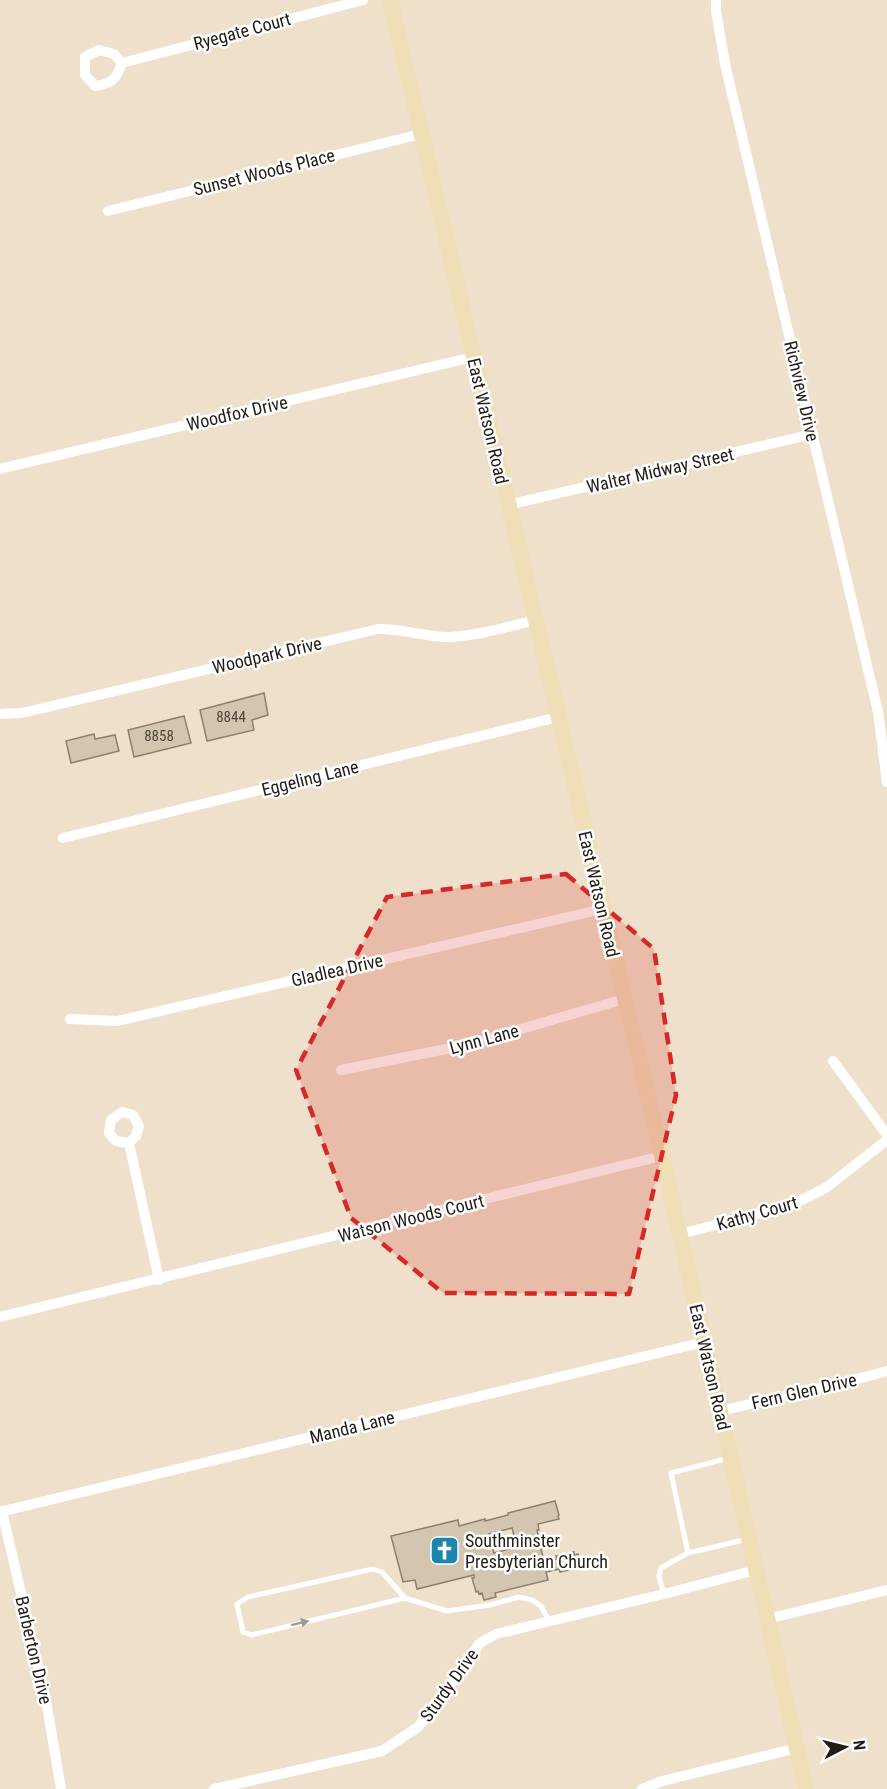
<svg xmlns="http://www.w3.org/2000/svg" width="887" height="1789" font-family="'Roboto Condensed',sans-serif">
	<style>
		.building { fill: #d3c6b0; stroke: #8d816d; stroke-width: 1.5; fill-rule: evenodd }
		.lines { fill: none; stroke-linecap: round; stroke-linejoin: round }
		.lane { stroke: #fff; stroke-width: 5 }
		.street { stroke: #fff; stroke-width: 10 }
		.secondary { stroke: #efdeb6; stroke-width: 16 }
		.oneway { fill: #9b9995 }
		.marked { fill: #d62828; fill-opacity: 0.2; stroke: #d62828; stroke-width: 4.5; stroke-dasharray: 12 8; stroke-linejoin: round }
		.labels { text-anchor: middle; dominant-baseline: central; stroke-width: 5; stroke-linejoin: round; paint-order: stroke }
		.number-label { font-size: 15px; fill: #4e463b }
		.street-label { font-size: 18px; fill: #211c14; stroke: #fff }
		.poi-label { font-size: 18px; fill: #211c14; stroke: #fff; text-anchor: start }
	</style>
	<rect width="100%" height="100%" fill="#eee0ca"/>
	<g class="building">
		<path d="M 264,693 L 268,715 L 252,720 L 254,730 L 207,741 L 200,710 Z"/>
		<path d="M 184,716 L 191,743 L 134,757 L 128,730 Z"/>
		<path d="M 94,734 L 95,739 L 115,735 L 119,751 L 71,763 L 66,741 Z"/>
		<path d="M 555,1501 L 559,1515 L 558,1516 L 559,1519 L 538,1524 L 539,1530 L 537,1530 L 544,1562 L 557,1559 L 556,1556 L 574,1552 L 574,1555 L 578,1554 L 581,1564 L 576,1565 L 577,1568 L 560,1572 L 559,1569 L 546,1572 L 548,1580 L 495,1593 L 496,1597 L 484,1600 L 482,1593 L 479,1594 L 478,1591 L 476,1592 L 472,1578 L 474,1578 L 474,1575 L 417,1589 L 415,1580 L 403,1582 L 391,1536 L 458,1520 L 459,1526 L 485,1519 L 485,1521 L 508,1515 L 508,1513 ZM 512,1528 L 517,1547 L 494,1553 L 489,1534 Z"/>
	</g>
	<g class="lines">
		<g class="lane">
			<path d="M 729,1458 L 671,1473 L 688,1553 L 748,1539"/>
			<path d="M 664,1594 L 659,1576 L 661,1568 L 688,1553"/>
			<path d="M 405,1598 L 252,1635 L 243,1632 L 237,1604 L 248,1597 L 373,1569 L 382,1572 L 405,1598 L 447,1611 L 490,1605 L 519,1597 L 532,1600 L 541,1606 L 549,1621"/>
		</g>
		<g class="street">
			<path d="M 716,0 L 716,11 L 725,64 L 878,712 L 887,782"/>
			<path d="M 99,50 L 114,54 L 122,63 C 117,78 112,84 95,86 L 85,75 L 85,57 Z"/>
			<path d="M 122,63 L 363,0"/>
			<path d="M 108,211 L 421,134"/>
			<path d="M 0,469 L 473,357"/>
			<path d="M 508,505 L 813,434"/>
			<path d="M 0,714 L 22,713 L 378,629 C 401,628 424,637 448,637 C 477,636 507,627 535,620"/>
			<path d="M 63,838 L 558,717"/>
			<path d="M 70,1019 L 117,1021 L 603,909"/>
			<path d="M 833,1061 L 887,1135"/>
			<path d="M 341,1070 L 466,1045 L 624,999"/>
			<path d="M 129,1143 L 116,1141 L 109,1133 L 111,1120 L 122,1112 L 133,1115 L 139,1126 L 136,1136 L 129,1143 L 159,1280"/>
			<path d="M 680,1234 L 790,1206 L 827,1187 L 887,1140"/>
			<path d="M 0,1317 L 662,1156"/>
			<path d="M 720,1411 L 846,1382 L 887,1371"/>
			<path d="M 2,1511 L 47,1706 L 61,1789"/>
			<path d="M 0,1512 L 704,1342"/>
			<path d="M 767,1619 L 887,1590"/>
			<path d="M 214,1789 L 382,1751 L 418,1727 L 430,1713 L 480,1643 L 496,1634 L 664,1594 L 756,1570"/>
			<path d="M 642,1789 L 662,1781 L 797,1748"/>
		</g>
		<path class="secondary" d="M 390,0 L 662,1156 L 806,1789"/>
	</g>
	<defs><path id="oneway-solid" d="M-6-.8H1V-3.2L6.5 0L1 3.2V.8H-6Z" transform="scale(1.5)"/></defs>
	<use class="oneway" href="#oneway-solid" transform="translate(300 1623) rotate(-14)"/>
	<path class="marked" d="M 566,874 L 654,949 L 676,1095 L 629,1294 L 443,1293 L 351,1218 L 296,1070 L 387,897 Z"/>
	<defs>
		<symbol id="church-square" viewBox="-11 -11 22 22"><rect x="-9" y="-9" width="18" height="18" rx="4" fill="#1b85ad" stroke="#fff"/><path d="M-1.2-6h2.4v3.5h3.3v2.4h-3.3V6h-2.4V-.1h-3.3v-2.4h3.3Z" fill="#fff"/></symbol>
	</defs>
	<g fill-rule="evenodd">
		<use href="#church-square" x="428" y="1534" width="33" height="33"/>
	</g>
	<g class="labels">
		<g class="number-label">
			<text x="231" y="717">8844</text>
			<text x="159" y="736">8858</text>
		</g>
		<g class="street-label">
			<text transform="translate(242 31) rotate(-15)">Ryegate Court</text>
			<text transform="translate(264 172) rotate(-14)">Sunset Woods Place</text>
			<text transform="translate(802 391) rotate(77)">Richview Drive</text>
			<text transform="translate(237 413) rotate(-13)">Woodfox Drive</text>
			<text transform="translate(488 421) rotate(77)">East Watson Road</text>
			<text transform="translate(660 470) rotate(-13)">Walter Midway Street</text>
			<text transform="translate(267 655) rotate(-13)">Woodpark Drive</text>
			<text transform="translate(310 778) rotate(-14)">Eggeling Lane</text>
			<text transform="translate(599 894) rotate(77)">East Watson Road</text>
			<text transform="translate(337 970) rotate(-13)">Gladlea Drive</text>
			<text transform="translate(484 1039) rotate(-15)">Lynn Lane</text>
			<text transform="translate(757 1213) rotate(-16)">Kathy Court</text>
			<text transform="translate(411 1218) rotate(-14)">Watson Woods Court</text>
			<text transform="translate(710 1367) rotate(77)">East Watson Road</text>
			<text transform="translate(804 1391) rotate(-13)">Fern Glen Drive</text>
			<text transform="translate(352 1427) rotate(-14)">Manda Lane</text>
			<text transform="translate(34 1650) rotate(77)">Barberton Drive</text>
			<text transform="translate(449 1685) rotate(-54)">Sturdy Drive</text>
		</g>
		<g class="poi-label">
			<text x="465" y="1540">Southminster<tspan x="465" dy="21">Presbyterian Church</tspan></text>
		</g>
	</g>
	<g transform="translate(845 1747) rotate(83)" stroke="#ffffff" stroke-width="4.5" paint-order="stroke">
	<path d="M0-4.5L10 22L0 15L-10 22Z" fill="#211c14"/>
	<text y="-9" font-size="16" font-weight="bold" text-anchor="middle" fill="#211c14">N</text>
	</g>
</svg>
